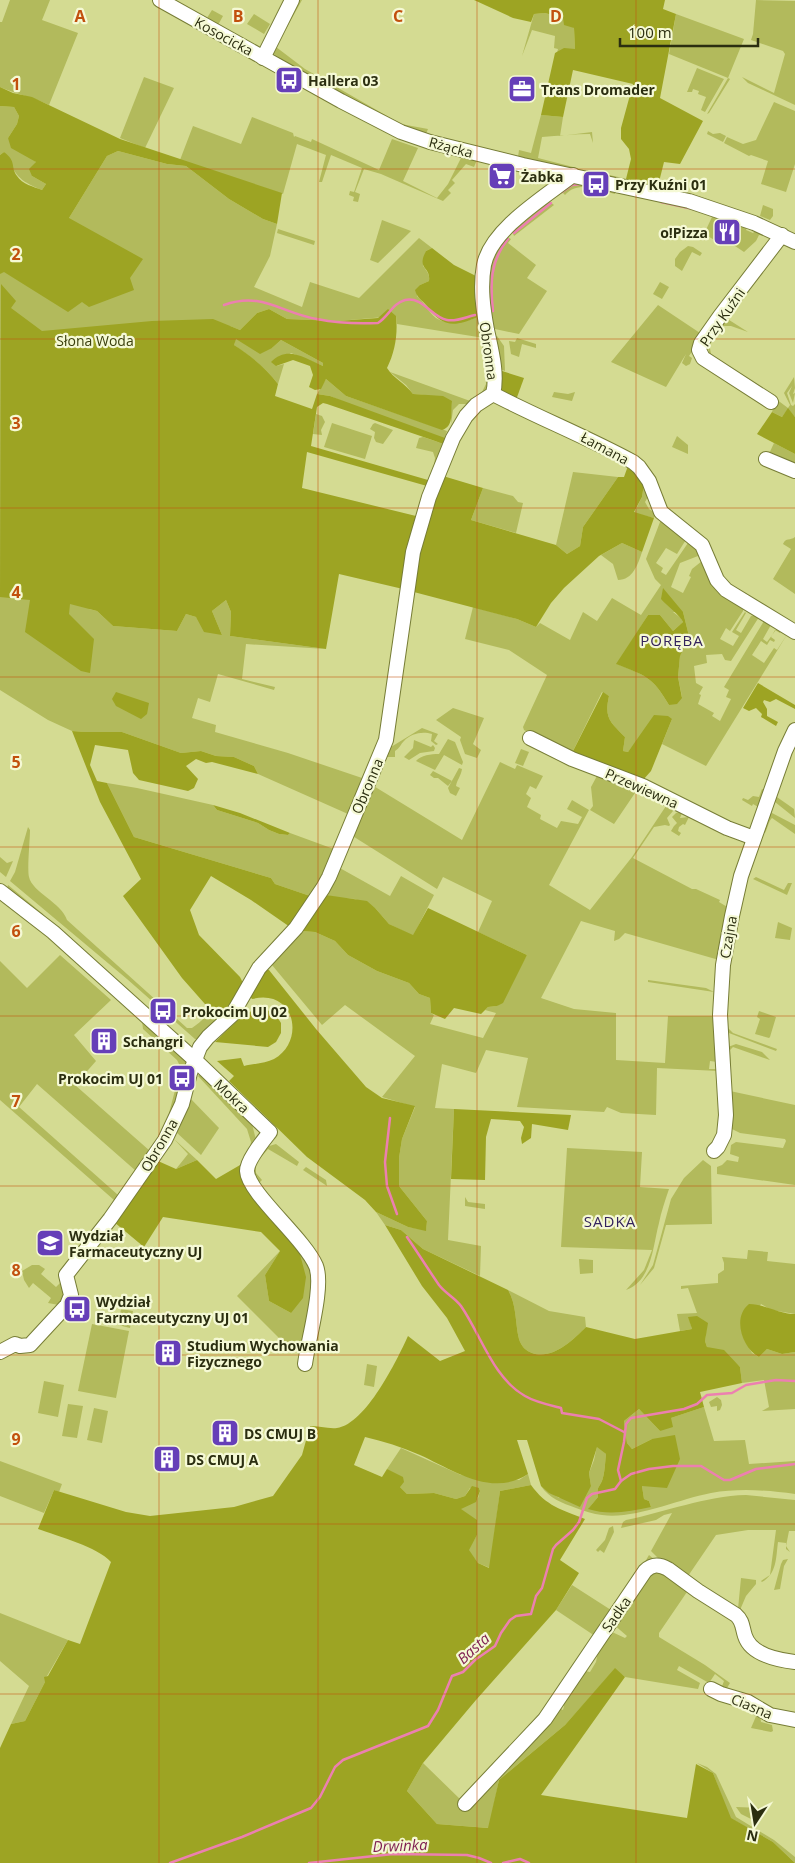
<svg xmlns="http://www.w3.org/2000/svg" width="795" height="1863" font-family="'Open Sans',sans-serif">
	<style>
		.green { fill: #b2ba5c; fill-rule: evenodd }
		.forest { fill: #9da423 }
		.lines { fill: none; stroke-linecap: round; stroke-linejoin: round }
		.stream { stroke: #ec80b0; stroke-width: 2.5 }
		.minor-casing { stroke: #777d36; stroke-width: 16 }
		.minor { stroke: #fff; stroke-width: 14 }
		.grid { fill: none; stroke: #c2500d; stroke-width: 1; stroke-opacity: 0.55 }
		.labels { text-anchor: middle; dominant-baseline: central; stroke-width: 4.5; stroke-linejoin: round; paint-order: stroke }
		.street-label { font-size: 14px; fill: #2b2e10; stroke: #f5f9d5 }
		.poi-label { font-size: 14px; font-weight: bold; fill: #2b2e10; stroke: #f5f9d5; text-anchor: start }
		.park-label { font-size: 14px; fill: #3b3f0d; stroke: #f5f9d5 }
		.neighbourhood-label { font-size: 15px; letter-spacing: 1px; fill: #34235d; stroke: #f5f9d5 }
		.water-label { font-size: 15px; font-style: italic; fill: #7e1e50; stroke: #f5f9d5 }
		.grid-label { font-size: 16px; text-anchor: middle; font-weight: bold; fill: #c2500d; stroke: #f5f9d5; stroke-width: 4.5; stroke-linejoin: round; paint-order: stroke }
	</style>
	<rect width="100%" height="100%" fill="#d4db92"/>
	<g class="green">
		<path d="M 10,0 L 50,0 L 42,20 L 78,33 L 49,105 C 33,97 16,94 0,87 L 0,22 L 2,22 Z"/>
		<path d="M 296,0 L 302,0 L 276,47 L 305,69 L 401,124 L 428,129 L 425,136 C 370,118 322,87 274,54 L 273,50 Z"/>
		<path d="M 756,0 L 795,1 L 795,105 L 748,83 L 742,77 L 774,93 L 785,54 L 783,51 L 751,40 L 753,34 Z"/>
		<path d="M 212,10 L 223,16 L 218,25 L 207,18 Z"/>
		<path d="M 545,13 L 563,18 L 574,28 L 575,49 L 557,53 L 558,49 L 554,48 L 555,36 L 532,30 L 522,56 L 534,14 Z"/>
		<path d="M 254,14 L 270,24 L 264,34 L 247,24 Z"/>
		<path d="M 676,14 L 744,39 L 728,78 L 730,79 L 709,113 L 707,114 L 728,78 L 669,54 Z"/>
		<path d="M 697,68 L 724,79 L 705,112 L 701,110 L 706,97 L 698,94 L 699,91 L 693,89 L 692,92 L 687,92 Z"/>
		<path d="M 144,77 L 174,88 L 145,148 L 120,138 Z"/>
		<path d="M 774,102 L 795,111 L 795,164 L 786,192 L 761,184 L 768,161 L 751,155 L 749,156 L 724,143 L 727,137 L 743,144 L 756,140 Z"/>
		<path d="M 0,106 L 14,107 L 19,116 L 17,124 L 8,138 L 36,162 L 32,176 L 46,184 L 42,190 C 17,180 16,175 4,152 L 0,155 Z"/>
		<path d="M 541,115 L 563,117 L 560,136 L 592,132 L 593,143 L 590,134 C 574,134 558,136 542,137 L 538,158 L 577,168 L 575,170 L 518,157 L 519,150 L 531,153 Z"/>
		<path d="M 252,117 L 293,133 L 294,137 L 295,136 L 311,142 L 312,139 L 379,170 L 392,139 L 418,148 L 403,181 L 437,198 L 448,184 L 461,158 L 458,157 L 459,156 L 477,160 L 474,167 L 466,164 L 452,180 L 455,183 L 448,190 L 451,193 L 443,201 L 381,174 L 364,169 L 355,192 L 360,194 L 358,202 L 353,201 L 354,197 L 349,195 L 350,191 L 354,192 L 362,168 L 331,155 L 322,182 L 319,182 L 326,155 L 297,144 L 283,194 L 180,160 L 193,126 L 241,144 Z"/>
		<path d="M 708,131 L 713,134 L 720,133 L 726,136 L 723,142 L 707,134 Z"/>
		<path d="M 118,151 L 167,164 L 186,166 L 229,199 L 263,219 L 277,224 L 270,256 L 254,287 L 302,307 L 310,282 L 359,298 L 419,238 L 432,248 L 426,251 L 423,266 C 427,271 430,275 429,281 L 420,285 L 417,296 C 424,302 429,313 436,318 C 450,327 464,322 478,317 C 485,341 496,370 485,394 L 480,396 L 486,384 L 484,338 L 397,324 L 396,316 L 338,321 L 287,319 L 269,309 L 257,313 L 240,330 L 230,326 L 89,609 L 97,611 L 113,626 L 177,631 L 186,614 L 196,617 L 222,635 L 212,611 L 226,600 L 231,612 L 230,636 L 326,649 L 246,644 L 242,679 L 275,687 L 274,690 L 218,674 L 210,702 L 198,698 L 192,718 L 216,725 L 215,732 L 288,753 L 365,779 L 348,814 L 258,774 L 254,766 L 234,757 L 216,756 L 201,751 L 181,753 L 122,732 L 85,732 L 72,731 L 48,720 L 0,690 L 0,183 L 69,218 L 107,156 Z"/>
		<path d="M 587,170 L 658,186 L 658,189 L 586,172 Z"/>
		<path d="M 578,183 L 615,191 L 615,194 C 599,190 578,180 565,195 L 563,193 L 566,188 Z"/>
		<path d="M 550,202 L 554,205 L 514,236 L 512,230 L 547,203 Z"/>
		<path d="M 763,205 L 773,209 L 773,216 L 770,220 L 760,216 Z"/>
		<path d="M 712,217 L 726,221 L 726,225 L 718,242 L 704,234 Z"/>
		<path d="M 382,220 L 411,231 L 378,263 L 370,260 Z"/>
		<path d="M 741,225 L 747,227 L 746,230 L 753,233 L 755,231 L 766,236 L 759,235 L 756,241 L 744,252 L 732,244 L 732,242 Z"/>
		<path d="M 278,229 L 315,241 L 314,245 L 277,233 Z"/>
		<path d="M 507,237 L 511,239 L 508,243 L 536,265 L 527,278 L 547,291 L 519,334 L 495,329 L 491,324 C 488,288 481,267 507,237 Z"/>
		<path d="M 688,246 L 693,247 L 702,253 L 700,256 L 692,252 L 682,271 L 675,266 L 675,259 L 680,252 Z"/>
		<path d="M 660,282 L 669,287 L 662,299 L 653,294 Z"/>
		<path d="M 745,290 L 745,297 L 739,306 L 737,305 L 726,318 L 748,332 L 731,326 L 724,326 L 722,329 L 719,327 L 709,343 L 711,354 L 726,364 L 724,365 L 710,356 L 707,344 Z"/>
		<path d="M 658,305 L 703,335 L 689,356 L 692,358 L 690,364 L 686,366 L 682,363 L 686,354 L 666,387 L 611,362 Z"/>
		<path d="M 497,336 L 504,346 L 505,371 L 500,369 L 516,400 L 524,402 L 497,394 L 495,337 Z"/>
		<path d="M 517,338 L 536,344 L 536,348 L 522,344 L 519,357 L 511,354 L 509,341 L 515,342 Z"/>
		<path d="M 235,339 L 272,348 L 281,340 L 323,363 L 323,366 L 291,353 L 276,366 L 284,364 L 278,384 C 266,368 250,356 234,345 Z"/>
		<path d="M 390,372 L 473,402 L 468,404 L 459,404 L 453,410 L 451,424 L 451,408 L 425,395 L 413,394 L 406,385 Z"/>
		<path d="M 794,377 L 795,388 L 793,394 L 795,393 L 793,403 L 789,393 L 792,386 L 787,393 L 791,405 L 793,406 L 795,404 L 795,417 L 788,409 L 782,417 L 772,412 L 776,399 L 788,408 L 790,405 L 784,393 Z"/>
		<path d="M 326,379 L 346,396 L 447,431 L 445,437 L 448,440 L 436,467 L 434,466 L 435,458 L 433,452 L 416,448 L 419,438 L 423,437 L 441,443 L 330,396 L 317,394 Z"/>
		<path d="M 554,392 L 568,394 L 575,392 L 572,401 L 552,397 Z"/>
		<path d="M 316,414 L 322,416 L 325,422 L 321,430 L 322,435 L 313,434 Z"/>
		<path d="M 332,423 L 372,436 L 365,459 L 324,447 Z"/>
		<path d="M 375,423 L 393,430 L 383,444 L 376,442 L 374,438 L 375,432 L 370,429 L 373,424 Z"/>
		<path d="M 677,436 L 688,445 L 688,454 L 672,447 Z"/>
		<path d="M 774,443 L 795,454 L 795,468 L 768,456 Z"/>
		<path d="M 573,472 L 618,477 L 583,527 L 580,546 L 567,554 L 556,545 Z"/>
		<path d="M 644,484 L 649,495 L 645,502 L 649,509 L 655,513 L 654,518 L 634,513 L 642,497 Z"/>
		<path d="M 483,488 L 513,496 L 518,502 L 523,503 L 516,533 L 471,520 Z"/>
		<path d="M 662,520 L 687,538 L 677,554 L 666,548 L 656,563 L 663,568 L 661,572 L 666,575 L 690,540 L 699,549 L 698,556 L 680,563 L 671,587 L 683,593 L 691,577 L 689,576 L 692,569 L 702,561 L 743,608 L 743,611 L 730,631 L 726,628 L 720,639 L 733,646 L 739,636 L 732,632 L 745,612 L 746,613 L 736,630 L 741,633 L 751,616 L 755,615 L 759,617 L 731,661 L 725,660 L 722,654 L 706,655 L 707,663 L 694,666 L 696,683 L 703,687 L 699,694 L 701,695 L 698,704 L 714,713 L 712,716 L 720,721 L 731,699 L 726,697 L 729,690 L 724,687 L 764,621 L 772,623 L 763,639 L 767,642 L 778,627 L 782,629 L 780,633 L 775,630 L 771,637 L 775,640 L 774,642 L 770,640 L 767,645 L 761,641 L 752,655 L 764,663 L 774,648 L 777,650 L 788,633 L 706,766 L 662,744 L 672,719 L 635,743 L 628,752 L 623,751 L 625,737 C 610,722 604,718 609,696 L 602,692 L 571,755 L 524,730 L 523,727 L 547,675 L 509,650 L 465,639 L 473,607 L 517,619 L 536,627 L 540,623 L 570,640 L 583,612 L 597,621 L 612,598 L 641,615 L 661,585 L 655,579 L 646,559 L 660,522 ZM 673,612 L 683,612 L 689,636 L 680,655 L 678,677 L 682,697 L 669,705 C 652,676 646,676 617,664 L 648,615 L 660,615 L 673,631 L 683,622 L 681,618 Z"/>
		<path d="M 795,537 L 795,594 L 773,579 L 791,549 L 783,544 C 786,537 790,541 795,537 Z"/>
		<path d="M 622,543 L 642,552 C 638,564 633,580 618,580 L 613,564 L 601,555 Z"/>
		<path d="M 453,708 L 484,718 L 473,744 L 481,750 L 477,758 L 465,754 L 460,740 L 461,737 L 436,720 Z"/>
		<path d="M 422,728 L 438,734 L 434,741 L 438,744 L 436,745 L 431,741 L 432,734 C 423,731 411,733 404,741 C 400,745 400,748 395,751 L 395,757 L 386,757 L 391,747 Z"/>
		<path d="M 448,739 L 455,742 L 463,762 L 462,765 L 444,755 L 435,770 L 416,761 C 421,755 431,754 439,754 Z"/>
		<path d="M 414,740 L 431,747 L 433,745 L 435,748 L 434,751 L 420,753 L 409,760 L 404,757 L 413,748 Z"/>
		<path d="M 521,749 L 529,752 L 523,766 L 515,763 Z"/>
		<path d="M 500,762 L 515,769 L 517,765 L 543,776 L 536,789 L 530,786 L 526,794 L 531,798 L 527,807 L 541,815 L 540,819 L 557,828 L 561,821 L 578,824 L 582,817 L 567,809 L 572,800 L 589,810 L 549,885 L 590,910 L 632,857 L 666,806 L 672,808 L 673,811 L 667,818 L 670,825 L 669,826 L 665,825 L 654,827 L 633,858 L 692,889 L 696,889 L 720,900 L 719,902 L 729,908 L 719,960 L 625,933 L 619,939 L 614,941 L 615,931 L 581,921 L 541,998 L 574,1009 L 616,1013 L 616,1060 L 665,1063 L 668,1016 L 715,1016 L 717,1062 L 710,1061 L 709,1069 L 718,1069 L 718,1071 L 657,1068 L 656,1115 L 621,1113 L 607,1107 L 604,1112 L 517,1107 L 528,1058 L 486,1050 L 476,1073 L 442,1064 L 435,1108 L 454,1109 L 448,1240 L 481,1246 L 480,1276 L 423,1249 L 401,1230 L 385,1225 L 376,1212 L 408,1227 L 426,1230 L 427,1221 L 399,1186 L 399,1158 L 402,1139 L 415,1107 L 382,1097 L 415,1056 L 345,1005 L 322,1025 L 272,965 L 272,960 L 301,931 L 315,932 L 335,941 L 348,955 L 377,971 L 409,983 L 419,994 L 430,998 L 431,1013 L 434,1015 L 430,1024 L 483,1038 L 496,1013 L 485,1010 L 488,1007 L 497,1006 L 527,955 L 478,932 L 492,901 L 443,877 L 437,889 L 351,835 L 372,785 L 462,840 Z"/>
		<path d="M 459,768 L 462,769 C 461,776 457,780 456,786 L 460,788 L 456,796 L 450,793 L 448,788 Z"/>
		<path d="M 433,771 L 452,781 L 448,786 L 438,778 L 434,778 L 430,775 Z"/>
		<path d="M 598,774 L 635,786 L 635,793 L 614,824 L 590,810 L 593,806 L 591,787 Z"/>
		<path d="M 107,783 L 137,788 L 213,805 L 217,810 L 258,823 L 269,830 L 279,834 L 288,835 L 290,833 L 331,848 L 334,849 C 335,869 292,934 274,945 L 273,944 L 290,927 L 313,897 L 275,884 L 271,878 L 134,837 Z"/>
		<path d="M 762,789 L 766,791 L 760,808 L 753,804 L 752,806 L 742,800 L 743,798 L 748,800 L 753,796 L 759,797 Z"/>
		<path d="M 774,795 L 794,809 L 795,818 L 775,802 Z"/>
		<path d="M 680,812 L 682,813 L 680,818 L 689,817 L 685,825 L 683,824 L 679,827 L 678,831 L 681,833 L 679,836 L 671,831 L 674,826 L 677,823 L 672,817 L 676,813 Z"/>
		<path d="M 772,813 L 795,825 L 795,834 L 772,818 C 768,822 768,828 765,833 L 763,833 L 769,814 Z"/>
		<path d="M 28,827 L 30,830 C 30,840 27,869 29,877 C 32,892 62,903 67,920 L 187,1028 L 192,1028 C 198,1024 207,1017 209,1010 L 212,1012 L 229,1012 L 198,1039 L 195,1039 L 127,979 L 10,881 L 15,872 Z"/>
		<path d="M 0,857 L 7,863 L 13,861 L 6,877 L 0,872 Z"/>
		<path d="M 338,867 L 390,896 L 401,876 L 434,895 L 413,936 L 389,924 L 376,909 L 355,899 L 339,898 L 326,895 Z"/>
		<path d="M 756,877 L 784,890 L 788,883 L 792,883 L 787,895 L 753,879 Z"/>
		<path d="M 8,885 L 43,914 L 47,921 L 7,888 Z"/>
		<path d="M 778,922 L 792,928 L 790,940 L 775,938 Z"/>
		<path d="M 60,955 L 111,1000 L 74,1035 L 96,1061 L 75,1085 L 150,1151 L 136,1171 L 37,1084 L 19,1107 L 118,1195 L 114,1200 L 0,1100 L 0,961 L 27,988 Z"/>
		<path d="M 648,980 L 706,988 L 714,992 L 648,982 Z"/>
		<path d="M 759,1011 L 776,1017 L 770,1037 L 769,1038 L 755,1034 L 760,1019 L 757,1017 Z"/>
		<path d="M 142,1021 L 190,1062 L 171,1115 L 169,1113 L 181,1068 L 177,1060 L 143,1029 Z"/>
		<path d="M 725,1025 L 733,1033 L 777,1049 L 776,1051 L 729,1033 L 726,1032 Z"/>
		<path d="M 736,1044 L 762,1052 L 770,1060 L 733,1047 L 730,1050 L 731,1073 L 727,1073 L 728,1047 Z"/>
		<path d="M 199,1075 L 202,1075 L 252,1124 L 256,1140 L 249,1151 L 251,1142 L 247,1129 L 198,1076 Z"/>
		<path d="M 730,1091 L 795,1105 L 795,1185 L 717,1174 L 717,1167 L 722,1165 L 727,1160 L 738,1162 L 739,1157 L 730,1154 L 731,1145 L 736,1142 L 783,1148 L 786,1141 L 785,1139 L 740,1133 L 732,1129 Z"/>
		<path d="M 189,1097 L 219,1128 L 201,1155 L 176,1132 Z"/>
		<path d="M 173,1138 L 197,1160 L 176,1169 L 188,1154 Z"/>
		<path d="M 276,1144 L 299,1162 L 297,1166 L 268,1149 L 256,1163 L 256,1173 L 262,1180 L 258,1184 L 252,1176 C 255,1161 257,1148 276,1144 Z"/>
		<path d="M 567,1148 L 642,1152 L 640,1187 L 669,1189 C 665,1201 661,1212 659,1223 C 653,1245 652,1281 626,1290 L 644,1270 L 652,1250 L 561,1247 Z"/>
		<path d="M 703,1160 L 711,1166 L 712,1224 L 666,1225 L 654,1268 L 640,1285 L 653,1265 L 671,1199 L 684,1178 Z"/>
		<path d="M 306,1167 L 326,1180 L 327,1186 L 303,1170 Z"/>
		<path d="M 465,1197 L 468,1202 L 485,1204 L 485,1209 L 465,1206 Z"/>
		<path d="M 297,1243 L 313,1274 L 312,1291 L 304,1339 L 297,1344 L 285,1344 L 237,1296 L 280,1251 L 265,1275 L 269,1301 L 291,1313 Z"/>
		<path d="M 748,1250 L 768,1252 L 767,1261 L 795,1264 L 795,1314 L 771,1310 L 761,1304 L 743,1337 L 752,1353 L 759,1357 L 767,1349 L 782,1354 L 795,1352 L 795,1409 L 762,1411 L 769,1407 L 764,1380 L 742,1383 L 740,1367 L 731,1359 L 707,1347 L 705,1341 L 707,1323 L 689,1318 L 692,1329 L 680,1331 L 677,1314 L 697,1313 L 688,1288 L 681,1289 L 681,1286 L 718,1283 L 718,1274 L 724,1270 L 724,1263 L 722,1257 L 747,1259 Z"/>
		<path d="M 579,1259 L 593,1260 L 593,1273 L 580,1274 Z"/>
		<path d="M 32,1265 L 39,1265 L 45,1269 L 41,1274 L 56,1287 L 61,1282 L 63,1285 L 66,1294 L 59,1305 L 48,1303 L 51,1298 L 33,1283 L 29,1288 L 24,1280 L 22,1271 Z"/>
		<path d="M 508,1290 L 549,1311 L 585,1317 L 586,1327 C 572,1341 552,1360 532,1353 C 526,1351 521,1346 519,1339 C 515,1323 517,1305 508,1290 Z"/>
		<path d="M 121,1309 L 133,1311 L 130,1328 L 118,1325 Z"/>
		<path d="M 92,1324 L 129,1331 L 116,1398 L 78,1391 Z"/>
		<path d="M 367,1364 L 377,1366 L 374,1387 L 364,1385 Z"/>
		<path d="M 44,1381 L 64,1385 L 58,1417 L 38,1413 Z"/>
		<path d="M 717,1397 L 721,1400 L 722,1405 L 720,1410 L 717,1411 L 717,1406 L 711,1407 L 709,1402 Z"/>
		<path d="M 68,1404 L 83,1406 L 77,1438 L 62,1436 Z"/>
		<path d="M 704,1407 L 714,1441 L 745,1440 L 749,1464 L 795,1461 L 795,1494 C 767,1490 738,1488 711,1493 C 679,1499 633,1520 602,1515 C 593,1514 584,1511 576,1508 C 562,1503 549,1498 541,1486 L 559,1498 L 591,1486 L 589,1473 L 594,1460 L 597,1446 L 606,1454 C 605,1462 605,1473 602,1481 C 598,1489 597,1487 598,1497 L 589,1508 L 651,1507 L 649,1501 L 644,1499 L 642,1486 L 652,1439 L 632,1449 L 627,1443 L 624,1421 L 639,1409 L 660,1431 L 671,1418 Z"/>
		<path d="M 94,1408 L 108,1411 L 102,1443 L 87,1440 Z"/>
		<path d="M 401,1448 L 461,1475 L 519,1480 L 528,1474 L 531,1485 L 500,1491 L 490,1568 L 478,1563 L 468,1550 L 477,1535 L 460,1509 L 478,1498 L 480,1491 L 479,1488 L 470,1488 L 465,1496 L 456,1499 L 434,1493 L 407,1494 L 400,1487 L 387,1469 Z"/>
		<path d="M 0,1461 L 62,1484 L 59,1492 L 54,1490 L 44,1513 L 0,1496 Z"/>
		<path d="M 746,1495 L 795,1500 L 795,1531 L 789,1531 L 786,1546 L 790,1552 L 786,1549 L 786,1543 L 778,1542 C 776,1557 777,1574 762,1582 L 761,1581 L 770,1575 L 776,1530 L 748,1530 L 716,1535 L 686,1579 L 662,1562 L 651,1551 L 672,1513 L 664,1515 L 656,1520 L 621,1528 L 623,1522 L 626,1520 C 666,1512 705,1496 746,1495 Z"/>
		<path d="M 613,1526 L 614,1532 L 604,1553 L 600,1550 L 598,1552 L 596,1550 L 605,1540 L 609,1528 Z"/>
		<path d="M 649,1555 L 657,1562 L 595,1636 L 556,1610 L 572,1585 L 611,1610 L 623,1599 Z"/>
		<path d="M 788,1559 L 784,1566 L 780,1589 L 774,1590 L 781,1564 L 783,1560 Z"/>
		<path d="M 656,1568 L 689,1589 L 659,1633 L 659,1637 L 705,1665 L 730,1683 L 727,1688 L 729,1689 L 721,1689 L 724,1681 L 715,1674 L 709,1683 L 679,1666 L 677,1670 L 700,1683 L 698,1689 L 625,1677 L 615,1669 L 565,1725 L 499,1780 L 489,1828 L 437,1824 L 407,1791 L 423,1763 L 462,1801 L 499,1780 L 501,1775 L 557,1707 L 563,1710 L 564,1706 L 562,1704 L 585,1671 L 590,1672 L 596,1662 L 599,1646 L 608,1632 L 612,1632 L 625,1638 L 627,1636 L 613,1624 Z"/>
		<path d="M 741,1578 L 756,1580 L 756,1584 L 746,1596 L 740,1610 L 738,1609 Z"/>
		<path d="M 0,1613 L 68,1640 L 47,1676 L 45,1678 L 45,1682 L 25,1721 L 11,1724 L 29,1686 L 0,1661 Z"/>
		<path d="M 757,1714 L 760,1715 L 761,1722 L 772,1725 L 773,1731 L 771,1732 L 751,1728 Z"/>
		<path d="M 697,1763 L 707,1767 L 716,1774 L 736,1817 L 774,1840 L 795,1857 L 795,1863 L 773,1842 L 730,1818 L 713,1773 Z"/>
		<path d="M 736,1807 L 762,1808 L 759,1823 L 741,1814 Z"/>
	</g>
	<g class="forest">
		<path d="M 474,0 L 665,0 L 663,9 L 676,14 L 660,98 L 703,121 L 680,164 L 664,162 L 658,186 L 626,179 L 631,159 L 629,149 L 621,139 L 621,128 L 633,84 L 573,70 L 563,117 L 541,115 L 555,53 L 564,48 L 575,49 L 574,28 L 564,25 L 563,18 L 545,13 L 534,14 L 531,22 L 513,18 Z"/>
		<path d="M 0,87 L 13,93 L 32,97 L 120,139 L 282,193 L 277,224 L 263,219 L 229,199 L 186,166 L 167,164 L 118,151 L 107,156 L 69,218 L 143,259 L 130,278 L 134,290 L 89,307 L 82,302 L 68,312 L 4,272 L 0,274 L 0,155 L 4,152 C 17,162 10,166 17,176 C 22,184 34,187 42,190 L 46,184 L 32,176 L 29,169 L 36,162 L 11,148 L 8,138 L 17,124 L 19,116 L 14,107 L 0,106 Z"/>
		<path d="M 432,248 L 454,265 L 476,276 L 475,289 L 478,317 C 454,327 443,328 427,306 C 422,300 417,298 415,290 L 420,285 L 429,281 C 431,266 416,270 426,251 Z"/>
		<path d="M 1,284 L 16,301 L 11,308 L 42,331 L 152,321 L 213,319 L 240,330 L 257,313 L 269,309 L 287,319 L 338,321 L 378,318 L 388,309 L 396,316 C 398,334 395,352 387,368 C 393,378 406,384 413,394 L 443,396 L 452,401 C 450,411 455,426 442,430 L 346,396 L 326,379 L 321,389 L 315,390 L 309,387 L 313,375 L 310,366 L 293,360 L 276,366 L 271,362 C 287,345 305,358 323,366 L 323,363 L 281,340 L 272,348 L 260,354 L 236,339 L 234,345 C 251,356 266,368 278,384 L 275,396 L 312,409 L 317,394 L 330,396 L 445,438 L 447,440 L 445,443 L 441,443 L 327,404 L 323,403 L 317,407 L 311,446 L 428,480 L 427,486 L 307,452 L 302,488 L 416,516 L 403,589 L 339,574 L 326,649 L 230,636 L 231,612 L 226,600 L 212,611 L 222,635 L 204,632 L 196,617 L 186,614 L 177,631 L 113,626 L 97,611 L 70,604 L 69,614 L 94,639 L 90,673 L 81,671 L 25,632 L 30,600 L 0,597 Z"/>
		<path d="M 499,370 L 524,378 L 516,400 L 498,391 Z"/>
		<path d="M 788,408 L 795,417 L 795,454 L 757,434 L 772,412 L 782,417 Z"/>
		<path d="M 629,463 L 644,484 L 642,497 L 634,512 L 654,518 L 642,552 L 622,543 L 599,556 L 564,588 L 551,603 L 536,627 L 517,619 L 410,591 L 414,562 L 443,476 L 483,488 L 471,520 L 556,545 L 567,554 L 580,546 L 583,527 L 618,477 L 624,477 Z"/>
		<path d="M 663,588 L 683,612 L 689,636 L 680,656 L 678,677 L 682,698 L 677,704 L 669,705 C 652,676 646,676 616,664 L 648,615 L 660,615 L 673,631 L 683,622 C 680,615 667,606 661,599 Z"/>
		<path d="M 758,683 L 795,705 L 795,709 L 776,699 L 770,702 L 764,700 L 763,702 L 767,709 L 767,716 L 778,722 L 776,726 L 761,717 L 762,714 L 756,708 L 749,711 L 743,708 Z"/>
		<path d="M 116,692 L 149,703 L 147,714 L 141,719 L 116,706 L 112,699 Z"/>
		<path d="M 603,692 L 609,696 C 604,718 610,722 625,737 L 623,751 L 628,752 L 654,715 L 668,716 L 672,719 L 651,771 L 643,780 L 571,755 Z"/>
		<path d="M 72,731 L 85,732 L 122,732 L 181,753 L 201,751 L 216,756 L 234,757 L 254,766 L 258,774 L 212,762 L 206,763 L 196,759 L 186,766 L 198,779 L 194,788 L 188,791 L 139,780 L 133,773 L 128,750 L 95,745 L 90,765 L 97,781 L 107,783 L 134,837 L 271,878 L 275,884 L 313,897 L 290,927 L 251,900 L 211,876 L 190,910 L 199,935 L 240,977 L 244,985 L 229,1012 L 212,1012 L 182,978 L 123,896 L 141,879 L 100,802 Z"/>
		<path d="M 213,805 L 240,813 L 290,833 L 288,835 L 279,834 L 269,830 L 258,823 L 217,810 Z"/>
		<path d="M 326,895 L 367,901 L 376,909 L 389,924 L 413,935 L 428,908 L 527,955 L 503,1003 L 497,1006 L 488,1007 L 481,1014 L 454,1008 L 445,1019 L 431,1013 L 430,998 L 419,994 L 409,983 L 377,971 L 348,955 L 335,941 L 315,932 L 301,931 Z"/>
		<path d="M 264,969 L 269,970 L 316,1029 L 366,1087 L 382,1098 L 415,1106 L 402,1139 L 399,1158 L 399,1186 L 427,1221 L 426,1231 L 408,1227 L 376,1212 L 365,1200 L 307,1157 L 229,1081 L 234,1076 L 217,1061 L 241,1058 L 244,1066 C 253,1064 266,1063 274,1059 C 306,1041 295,988 252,999 L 249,995 Z"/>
		<path d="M 257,1008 L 274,1012 L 281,1023 L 281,1033 L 276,1042 L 268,1047 L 215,1042 L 241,1017 Z"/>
		<path d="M 454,1109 L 571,1115 L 568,1130 L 532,1124 L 531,1138 L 522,1144 L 521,1138 L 524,1127 L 520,1121 L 491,1119 L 486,1137 L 485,1180 L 451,1179 Z"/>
		<path d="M 197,1160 L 216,1179 L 247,1161 L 244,1171 L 297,1243 L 306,1277 L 303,1298 L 291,1313 L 269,1301 L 265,1275 L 280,1251 L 261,1232 L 163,1217 L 144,1247 L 114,1222 L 158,1161 L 176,1169 Z"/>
		<path d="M 385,1225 L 401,1230 L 423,1249 L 508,1290 C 517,1305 515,1323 519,1339 C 521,1346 526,1351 532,1353 C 552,1360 572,1341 586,1327 L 635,1339 L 692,1329 L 688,1317 L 697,1316 L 708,1323 L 705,1341 L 707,1347 L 724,1350 L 740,1367 L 742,1383 L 700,1392 L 704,1407 L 671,1418 L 673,1427 L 660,1431 L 639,1409 L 624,1421 L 627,1443 L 632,1449 L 652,1439 L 675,1435 L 680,1459 L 667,1488 L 642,1486 L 644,1499 L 649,1501 L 651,1507 C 630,1511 610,1516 588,1509 L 598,1497 C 597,1487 598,1489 602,1481 C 605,1473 605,1462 606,1454 L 597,1447 L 589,1473 L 591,1486 L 580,1507 L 549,1493 L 541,1486 L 527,1440 L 517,1440 L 528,1474 C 492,1498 453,1470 420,1455 C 402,1447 383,1441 365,1437 L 354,1465 L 382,1477 L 387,1469 L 403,1477 L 404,1482 L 400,1487 L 407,1494 L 434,1493 L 456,1499 L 465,1496 L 472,1486 L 479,1488 L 480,1491 L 476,1502 L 461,1509 L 477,1520 L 477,1535 L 469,1550 L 478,1563 L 489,1568 L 500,1491 L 531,1485 C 546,1506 562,1510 585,1519 L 560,1560 L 579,1573 L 556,1610 L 476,1700 L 423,1763 L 407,1791 L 437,1824 L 488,1828 L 499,1780 L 565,1725 L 615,1668 L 625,1677 L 541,1795 L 687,1818 L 696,1764 L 713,1773 L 731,1818 L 773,1842 L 795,1863 L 0,1863 L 0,1748 L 11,1724 L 25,1721 L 45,1682 L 44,1677 L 48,1676 L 68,1640 L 80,1644 L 111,1562 C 98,1547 57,1536 38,1529 L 54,1490 L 126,1512 L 150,1516 L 234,1507 L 273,1496 L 302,1455 L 310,1426 C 318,1426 329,1429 337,1428 C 366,1424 397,1360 408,1336 L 440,1361 L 465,1351 L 447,1318 L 422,1286 Z"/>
		<path d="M 749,1304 C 765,1304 779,1314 795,1314 L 795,1352 L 782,1354 L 767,1349 L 759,1357 C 742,1348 732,1317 749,1304 Z"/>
	</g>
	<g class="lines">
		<g class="stream">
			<path d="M 562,192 L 572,185 L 580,184"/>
			<path d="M 661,202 L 693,209"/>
			<path d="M 514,233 L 551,203"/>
			<path d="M 224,305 C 262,291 281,313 317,319 C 337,323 358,324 378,323 C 388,317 393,303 405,300 C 423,296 432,318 447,320 C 456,322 466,317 475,315"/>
			<path d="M 490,311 L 493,311 C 490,284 490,261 508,239"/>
			<path d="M 390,1118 L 385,1162 L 387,1186 L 397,1214"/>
			<path d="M 407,1237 C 418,1253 428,1269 439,1285 C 445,1293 455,1298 461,1306 C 481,1335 493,1378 525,1396 C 535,1402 549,1405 561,1408 L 562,1413 L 599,1419 L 624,1432"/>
			<path d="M 621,1481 L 618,1470 L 624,1442 L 626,1424 L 631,1418 L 684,1409 L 697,1404 L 707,1395 L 732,1393 L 746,1385 L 776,1380 L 795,1381"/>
			<path d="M 170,1863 L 242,1837 L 311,1808 L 320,1797 L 335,1767 L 343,1760 L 428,1726 L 438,1710 L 452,1676 L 463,1672 L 475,1660 L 495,1646 L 501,1633 L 510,1620 L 516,1616 L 531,1614 L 536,1596 L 542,1588 L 553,1549 L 556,1545 L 573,1530 L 579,1522 L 587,1498 L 592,1494 L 615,1489 L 621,1481 L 631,1474 L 649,1469 L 673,1466 L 701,1466 L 724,1480 L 730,1480 L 756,1469 L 795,1464"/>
			<path d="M 309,1863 L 393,1854 L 467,1855 L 479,1858 L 491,1863"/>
			<path d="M 503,1863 L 520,1859 L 529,1863"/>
		</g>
		<defs>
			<g id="minor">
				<path d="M 160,0 L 341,101 L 401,132 L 430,142 L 523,165 L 689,201 L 754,223 L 795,242"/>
				<path d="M 263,58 L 292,0"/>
				<path d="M 493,394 C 539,418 587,437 633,462 L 639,467 L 649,481 L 661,512 L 702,545 L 717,580 L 726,590 L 795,632"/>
				<path d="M 771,402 L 703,358 L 699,350 L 701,343 L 720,316 L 782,235"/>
				<path d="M 766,459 L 795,471"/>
				<path d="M 530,738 L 572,759 L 643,786 L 727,828 L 754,838"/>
				<path d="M 0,891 L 53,932 L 195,1060 L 270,1132 C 263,1141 247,1160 247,1171 C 248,1193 304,1238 316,1266 C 324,1286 308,1340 305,1364"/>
				<path d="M 714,1151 L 718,1147 L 724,1135 L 726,1115 L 720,1015 L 723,965 L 732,916 L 741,876 L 785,751 L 795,730"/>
				<path d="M 0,1352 L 15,1344 L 20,1346 L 30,1345 L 67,1305 L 71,1295 L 66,1275 L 110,1219 L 165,1140 L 182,1104 L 190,1073 L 200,1047 L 208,1037 L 232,1015 L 259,968 L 296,928 L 323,888 L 329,877 L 386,740 L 413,552 L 429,497 L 453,438 L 466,416 L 476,405 L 493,394 C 498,374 491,349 487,330 C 483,308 480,287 484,265 C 491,229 545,197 573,175"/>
				<path d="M 711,1689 L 721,1694 L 748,1702 L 770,1715 L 795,1720"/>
				<path d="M 465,1804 L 545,1719 L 645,1571 C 652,1564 659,1564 668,1569 L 698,1591 L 736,1615 C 743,1621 742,1627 745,1636 C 751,1655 778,1660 795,1662"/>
			</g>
		</defs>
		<use href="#minor" class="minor-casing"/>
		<use href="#minor" class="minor"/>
	</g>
	<path class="grid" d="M 159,0 L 159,1863M 318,0 L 318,1863M 477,0 L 477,1863M 636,0 L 636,1863M 0,169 L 795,169M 0,339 L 795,339M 0,508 L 795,508M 0,677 L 795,677M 0,847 L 795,847M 0,1016 L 795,1016M 0,1186 L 795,1186M 0,1355 L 795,1355M 0,1524 L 795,1524M 0,1694 L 795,1694"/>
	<defs>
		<symbol id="bus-square" viewBox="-11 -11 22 22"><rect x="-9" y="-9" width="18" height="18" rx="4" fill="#663fb8" stroke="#f5f9d5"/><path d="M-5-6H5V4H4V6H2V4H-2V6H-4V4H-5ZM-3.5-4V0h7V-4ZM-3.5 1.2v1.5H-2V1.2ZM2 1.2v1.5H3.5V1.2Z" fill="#fff"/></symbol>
		<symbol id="office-square" viewBox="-11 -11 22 22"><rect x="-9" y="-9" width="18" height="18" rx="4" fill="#663fb8" stroke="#f5f9d5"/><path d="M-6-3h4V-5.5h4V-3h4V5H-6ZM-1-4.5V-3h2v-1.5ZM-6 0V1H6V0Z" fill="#fff"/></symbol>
		<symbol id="supermarket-square" viewBox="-11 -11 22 22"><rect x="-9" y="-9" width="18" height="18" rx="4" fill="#663fb8" stroke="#f5f9d5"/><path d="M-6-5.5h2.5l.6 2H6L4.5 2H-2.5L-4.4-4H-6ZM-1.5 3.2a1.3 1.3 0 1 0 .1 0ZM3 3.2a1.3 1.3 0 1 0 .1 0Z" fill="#fff"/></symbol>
		<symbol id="restaurant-square" viewBox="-11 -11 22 22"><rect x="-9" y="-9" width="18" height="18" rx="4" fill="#663fb8" stroke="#f5f9d5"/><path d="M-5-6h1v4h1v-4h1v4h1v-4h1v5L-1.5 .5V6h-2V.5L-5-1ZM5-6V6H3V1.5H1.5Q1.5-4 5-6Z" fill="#fff"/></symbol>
		<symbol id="building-square" viewBox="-11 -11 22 22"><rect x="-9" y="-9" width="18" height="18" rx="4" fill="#663fb8" stroke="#f5f9d5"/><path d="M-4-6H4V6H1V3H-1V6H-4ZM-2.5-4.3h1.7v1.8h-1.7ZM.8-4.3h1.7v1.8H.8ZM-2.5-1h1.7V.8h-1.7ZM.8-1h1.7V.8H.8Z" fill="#fff"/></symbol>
		<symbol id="university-square" viewBox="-11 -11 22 22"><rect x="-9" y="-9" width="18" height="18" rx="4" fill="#663fb8" stroke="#f5f9d5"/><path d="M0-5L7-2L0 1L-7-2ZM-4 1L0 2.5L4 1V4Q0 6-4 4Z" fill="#fff"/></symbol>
	</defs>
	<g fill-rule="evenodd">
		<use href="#bus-square" x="273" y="64" width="32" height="32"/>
		<use href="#office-square" x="506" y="73" width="32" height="32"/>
		<use href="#supermarket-square" x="486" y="160" width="32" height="32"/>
		<use href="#bus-square" x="580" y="168" width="32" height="32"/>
		<use href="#restaurant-square" x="711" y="216" width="32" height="32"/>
		<use href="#bus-square" x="147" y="995" width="32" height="32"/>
		<use href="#building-square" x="88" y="1025" width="32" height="32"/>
		<use href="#bus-square" x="166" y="1062" width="32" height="32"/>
		<use href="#university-square" x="34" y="1227" width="32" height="32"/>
		<use href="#bus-square" x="61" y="1293" width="32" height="32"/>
		<use href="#building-square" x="152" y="1337" width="32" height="32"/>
		<use href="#building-square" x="209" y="1417" width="32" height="32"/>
		<use href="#building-square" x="151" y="1443" width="32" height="32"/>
	</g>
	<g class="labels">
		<g class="street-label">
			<text transform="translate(224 36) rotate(29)">Kosocicka</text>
			<text transform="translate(451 147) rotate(15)">Rżącka</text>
			<text transform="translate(722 317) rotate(-55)">Przy Kuźni</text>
			<text transform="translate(489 351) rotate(82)">Obronna</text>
			<text transform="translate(605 448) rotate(28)">Łamana</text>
			<text transform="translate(367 786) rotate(-67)">Obronna</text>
			<text transform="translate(642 788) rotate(24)">Przewiewna</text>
			<text transform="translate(728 937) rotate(-80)">Czajna</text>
			<text transform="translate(232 1096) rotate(44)">Mokra</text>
			<text transform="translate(159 1145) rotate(-60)">Obronna</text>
			<text transform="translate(616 1614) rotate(-55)">Sadka</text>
			<text transform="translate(752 1706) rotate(23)">Ciasna</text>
		</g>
		<g class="poi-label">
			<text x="308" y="80">Hallera 03</text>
			<text x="541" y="89">Trans Dromader</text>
			<text x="521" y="176">Żabka</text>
			<text x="615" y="184">Przy Kuźni 01</text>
			<text x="708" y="232" text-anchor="end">o!Pizza</text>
			<text x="182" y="1011">Prokocim UJ 02</text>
			<text x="123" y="1041">Schangri</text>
			<text x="163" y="1078" text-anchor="end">Prokocim UJ 01</text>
			<text x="69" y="1235">Wydział<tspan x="69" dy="16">Farmaceutyczny UJ</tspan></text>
			<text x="96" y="1301">Wydział<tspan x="96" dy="16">Farmaceutyczny UJ 01</tspan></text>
			<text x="187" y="1345">Studium Wychowania<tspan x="187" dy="16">Fizycznego</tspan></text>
			<text x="244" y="1433">DS CMUJ B</text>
			<text x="186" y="1459">DS CMUJ A</text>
		</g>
		<g class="park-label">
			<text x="95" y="340">Słona Woda</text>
		</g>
		<g class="neighbourhood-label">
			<text x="672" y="640">PORĘBA</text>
			<text x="610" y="1221">SADKA</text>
		</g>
		<g class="water-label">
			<text transform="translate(473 1648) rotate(-42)">Basta</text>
			<text transform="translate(400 1845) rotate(-2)">Drwinka</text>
		</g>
	</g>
	<g class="grid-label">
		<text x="80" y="22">A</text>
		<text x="238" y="22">B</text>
		<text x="398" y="22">C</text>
		<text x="556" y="22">D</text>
		<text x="16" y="90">1</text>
		<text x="16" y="260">2</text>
		<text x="16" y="429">3</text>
		<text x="16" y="598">4</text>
		<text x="16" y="768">5</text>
		<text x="16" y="937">6</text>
		<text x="16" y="1107">7</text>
		<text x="16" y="1276">8</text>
		<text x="16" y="1445">9</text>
	</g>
	<g transform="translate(755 1823) rotate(192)" stroke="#f5f9d5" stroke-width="4" paint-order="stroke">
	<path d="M0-4L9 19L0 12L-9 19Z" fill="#2b2e10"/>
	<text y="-8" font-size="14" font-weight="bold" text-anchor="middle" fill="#2b2e10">N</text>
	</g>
	<path d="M620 38v8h138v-8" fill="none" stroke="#2b2e10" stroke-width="2.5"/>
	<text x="628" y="38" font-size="15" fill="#2b2e10" stroke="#f5f9d5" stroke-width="4" paint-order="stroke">100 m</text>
</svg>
